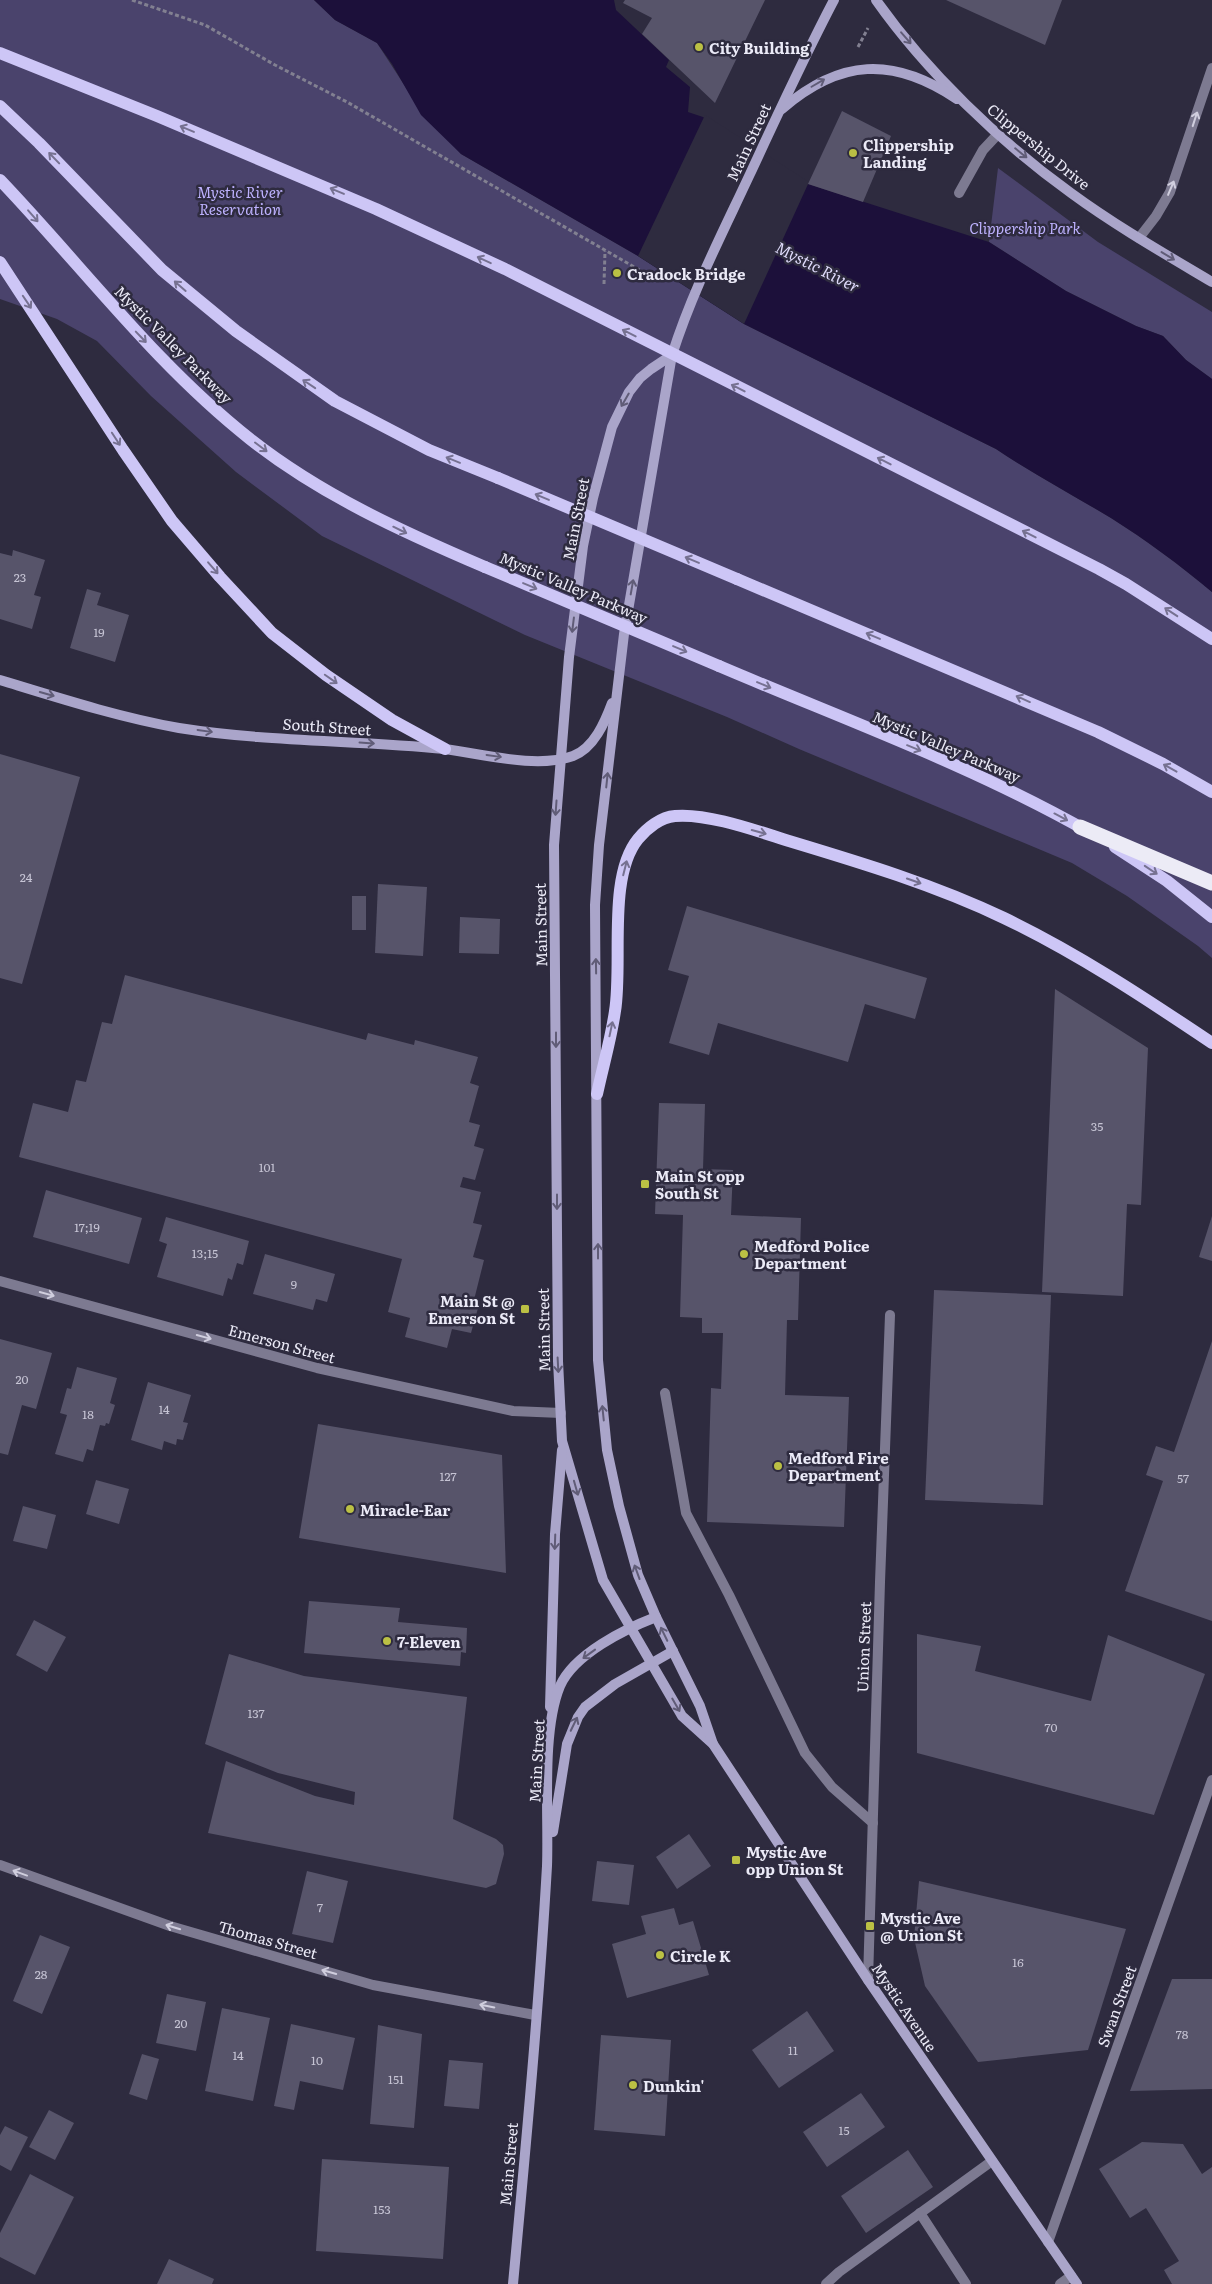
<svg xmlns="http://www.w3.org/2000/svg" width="1212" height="2284" font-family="Literata,serif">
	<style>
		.green { fill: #4a436c }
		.water { fill: #1c103a }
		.pier { fill: #2e2b3f }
		.building { fill: #57546a }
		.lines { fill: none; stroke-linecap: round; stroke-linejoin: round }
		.path { stroke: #828091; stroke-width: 3; stroke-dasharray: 4 2.5; stroke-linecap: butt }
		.lane { stroke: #7d7a91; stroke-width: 10 }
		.street { stroke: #7d7a91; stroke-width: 10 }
		.secondary { stroke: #aaa5ca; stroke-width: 10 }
		.primary { stroke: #cdc6f6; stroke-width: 12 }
		.highway { stroke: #ecebf6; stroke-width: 15 }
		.primary-bridge { stroke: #cdc6f6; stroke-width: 12 }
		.oneway { stroke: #605c77 }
		.oneway2 { stroke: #d0cede }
		.oneway3 { stroke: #767191 }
		.poi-dot { fill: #bbc044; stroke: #2e2b3f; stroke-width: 2 }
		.labels { text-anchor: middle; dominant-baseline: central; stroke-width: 5; stroke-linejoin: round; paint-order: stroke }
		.number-label { font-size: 12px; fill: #c6c4d4 }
		.poi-label { font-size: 15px; font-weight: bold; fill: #ebeaf7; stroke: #2e2b3f; text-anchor: start }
		.street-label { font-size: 15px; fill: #ebeaf7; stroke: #2e2b3f }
		.park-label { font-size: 15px; font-style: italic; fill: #beb2ff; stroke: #2e2b3f }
		.water-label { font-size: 16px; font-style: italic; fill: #ddd9f9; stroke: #2e2b3f }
	</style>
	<rect width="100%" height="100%" fill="#2e2b3f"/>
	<g class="green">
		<path d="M 0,0 L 314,0 L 335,20 L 377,43 L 412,97 L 461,154 L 638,256 L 744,324 L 996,449 C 1033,474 1073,495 1111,518 C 1146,540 1180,565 1212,592 L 1212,958 L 1198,946 L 1127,896 L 1072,863 L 799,749 L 727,717 L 525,635 L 322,536 L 236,472 L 151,396 L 97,341 L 57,319 L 0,299 Z"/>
		<path d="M 998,168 L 1098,242 L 1212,312 L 1212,379 L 1186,360 L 1163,336 L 1136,326 L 1066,291 L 989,242 Z"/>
	</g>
	<path class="water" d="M 314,0 L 614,0 L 616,10 L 669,60 L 666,67 L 690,87 L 688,112 L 703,117 L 808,184 L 989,242 L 1066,291 L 1136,326 L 1163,336 L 1186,360 L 1212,379 L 1212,592 C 1180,565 1146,540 1111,518 C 1073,495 1033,474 996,449 L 744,324 L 638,256 L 461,154 L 421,115 L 392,64 L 377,43 L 335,20 Z"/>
	<path class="pier" d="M 705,115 L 809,182 L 744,324 L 638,256 Z"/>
	<g class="building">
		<path d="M 625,0 L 765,0 L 715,103 L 642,34 L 652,18 L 623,3 Z"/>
		<path d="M 946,0 L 1062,0 L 1045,45 Z"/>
		<path d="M 842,111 L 891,136 L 863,202 L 808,184 Z"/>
		<path d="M 13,550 L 45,560 L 34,595 L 41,597 L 32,629 L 0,619 L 0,553 L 12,556 Z"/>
		<path d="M 87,589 L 101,593 L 97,605 L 129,615 L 115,662 L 70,648 Z"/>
		<path d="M 0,754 L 80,777 L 22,984 L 0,978 Z"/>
		<path d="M 378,884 L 427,887 L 423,956 L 375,953 Z"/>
		<rect x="352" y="896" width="14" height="34"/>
		<path d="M 687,906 L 927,978 L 915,1019 L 865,1004 L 848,1062 L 718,1023 L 709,1055 L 669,1043 L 689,976 L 668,970 Z"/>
		<path d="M 460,917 L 500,919 L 499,954 L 459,953 Z"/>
		<path d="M 125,975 L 366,1040 L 368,1033 L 414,1045 L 415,1040 L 478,1057 L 470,1083 L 479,1086 L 469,1122 L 480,1125 L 474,1146 L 484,1149 L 475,1180 L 463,1177 L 460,1187 L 481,1192 L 473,1223 L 482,1225 L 473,1257 L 484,1260 L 474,1300 L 480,1301 L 471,1333 L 452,1329 L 447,1348 L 405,1337 L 410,1318 L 388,1312 L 402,1259 L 19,1157 L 33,1103 L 68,1112 L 76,1080 L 86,1082 L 102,1022 L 112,1024 Z"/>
		<path d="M 1055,989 L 1148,1048 L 1141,1205 L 1127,1204 L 1123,1296 L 1042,1292 Z"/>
		<path d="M 659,1103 L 705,1104 L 703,1169 L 733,1170 L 731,1215 L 801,1218 L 798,1320 L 787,1320 L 785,1395 L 849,1397 L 844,1527 L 707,1522 L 711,1388 L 721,1389 L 723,1333 L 702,1333 L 702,1318 L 680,1317 L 683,1215 L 655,1214 Z"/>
		<path d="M 46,1190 L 142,1218 L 129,1264 L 33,1237 Z"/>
		<path d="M 1212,1216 L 1212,1261 L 1199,1257 Z"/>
		<path d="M 166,1217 L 249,1241 L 243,1265 L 237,1263 L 232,1280 L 228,1278 L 223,1296 L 157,1277 L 167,1244 L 159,1241 Z"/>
		<path d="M 265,1254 L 335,1274 L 327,1302 L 316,1299 L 313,1310 L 253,1294 Z"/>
		<path d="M 934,1290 L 1051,1295 L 1043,1505 L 925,1500 Z"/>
		<path d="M 0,1339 L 52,1353 L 36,1409 L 22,1405 L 8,1455 L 0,1453 Z"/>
		<path d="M 1212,1341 L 1212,1621 L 1125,1591 L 1163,1481 L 1146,1475 L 1156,1446 L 1174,1452 Z"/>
		<path d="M 77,1367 L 117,1378 L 110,1403 L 115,1405 L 109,1424 L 106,1423 L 105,1426 L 100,1425 L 93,1451 L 87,1449 L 83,1462 L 55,1454 L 67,1415 L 60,1413 L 67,1388 L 71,1389 Z"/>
		<path d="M 148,1382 L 191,1395 L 183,1422 L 188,1423 L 183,1440 L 177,1439 L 176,1445 L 164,1441 L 162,1450 L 131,1440 Z"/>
		<path d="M 318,1424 L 502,1455 L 506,1573 L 299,1538 Z"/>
		<path d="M 96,1480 L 129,1489 L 119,1524 L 86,1514 Z"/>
		<path d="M 23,1506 L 56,1515 L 47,1549 L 13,1541 Z"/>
		<path d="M 309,1601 L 400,1608 L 398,1622 L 467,1628 L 466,1653 L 461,1652 L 460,1666 L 304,1653 Z"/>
		<path d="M 34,1620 L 66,1637 L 47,1672 L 16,1655 Z"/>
		<path d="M 917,1634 L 981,1646 L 975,1671 L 1091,1701 L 1108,1635 L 1205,1674 L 1154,1815 L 917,1753 Z"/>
		<path d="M 229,1654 L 304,1676 L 467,1697 L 453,1819 L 496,1839 L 503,1845 L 504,1854 L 496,1884 L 486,1888 L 208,1833 L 226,1761 L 315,1796 L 354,1805 L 355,1792 L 278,1773 L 205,1744 Z"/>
		<path d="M 689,1834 L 711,1866 L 677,1889 L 656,1857 Z"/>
		<path d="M 597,1861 L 634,1865 L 629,1905 L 592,1901 Z"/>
		<path d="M 307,1871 L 348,1881 L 333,1943 L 292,1934 Z"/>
		<path d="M 919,1881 L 1126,1929 L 1088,2050 L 978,2062 L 925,1986 L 914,1938 Z"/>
		<path d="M 674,1908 L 679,1925 L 693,1921 L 709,1975 L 627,1998 L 612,1944 L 646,1934 L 641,1916 Z"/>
		<path d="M 40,1935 L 70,1947 L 42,2014 L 13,2001 Z"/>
		<path d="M 1172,1979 L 1212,1979 L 1212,2089 L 1130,2091 Z"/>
		<path d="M 167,1994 L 206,2002 L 196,2051 L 156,2043 Z"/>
		<path d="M 222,2008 L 270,2018 L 253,2101 L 205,2091 Z"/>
		<path d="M 807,2011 L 834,2051 L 779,2088 L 752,2050 Z"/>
		<path d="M 291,2024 L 355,2038 L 343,2090 L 300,2081 L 294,2110 L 274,2106 Z"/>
		<path d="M 378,2025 L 422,2034 L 414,2128 L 370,2124 Z"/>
		<path d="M 601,2035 L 671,2040 L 665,2136 L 594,2130 Z"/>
		<path d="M 142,2054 L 159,2059 L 147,2100 L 129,2094 Z"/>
		<path d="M 449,2060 L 483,2063 L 479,2109 L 444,2106 Z"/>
		<path d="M 861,2093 L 885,2127 L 827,2167 L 803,2132 Z"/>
		<path d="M 49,2110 L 74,2123 L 55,2160 L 29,2147 Z"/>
		<path d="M 5,2126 L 28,2137 L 11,2171 L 0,2165 L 0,2135 Z"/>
		<path d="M 1142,2142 L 1183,2144 L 1202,2174 L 1212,2167 L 1212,2284 L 1172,2284 L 1164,2270 L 1179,2261 L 1146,2208 L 1130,2218 L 1099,2169 Z"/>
		<path d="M 908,2150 L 933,2187 L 866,2233 L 841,2196 Z"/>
		<path d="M 322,2159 L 449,2167 L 443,2259 L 316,2251 Z"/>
		<path d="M 30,2174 L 74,2197 L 35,2275 L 0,2257 L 0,2233 Z"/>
		<path d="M 169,2259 L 214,2279 L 212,2284 L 157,2284 Z"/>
	</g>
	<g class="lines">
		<g class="path">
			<path d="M 132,0 L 205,25 L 275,65 L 347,102 L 643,272"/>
			<path d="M 858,47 L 868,28"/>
			<path d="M 604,284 L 605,251"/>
		</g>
		<g class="lane">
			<path d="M 959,193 L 983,150 L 998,134"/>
			<path d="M 665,1393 L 686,1513 L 729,1595 L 805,1753 L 832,1787 L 873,1823"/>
			<path d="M 920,2213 L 966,2284"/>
			<path d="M 826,2284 L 839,2272 L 992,2161"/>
			<path d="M 1060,2284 L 1071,2276"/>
		</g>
		<g class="street">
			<path d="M 1139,238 L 1156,216 L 1170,192 L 1212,68"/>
			<path d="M 0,1281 L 317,1368 L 513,1411 L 561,1413"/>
			<path d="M 0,1865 L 170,1926 L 373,1985 L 535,2015"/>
			<path d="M 868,1980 L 880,1582 L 890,1315"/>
			<path d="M 1048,2242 L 1212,1780"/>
		</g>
		<g class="secondary">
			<path d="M 876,0 C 926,71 1000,142 1071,193 C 1116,226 1165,254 1212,282"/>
			<path d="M 782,109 C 840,59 893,56 957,99"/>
			<path d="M 672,355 L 651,369 L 640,378 L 629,392 L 612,427 L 593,498 L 583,546 L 569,657 L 554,845 L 558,1361 L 562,1441 L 603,1580 L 682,1716 L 713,1744 L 868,1980 L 1077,2284"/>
			<path d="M 0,680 C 59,698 118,717 179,728 C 267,742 357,740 445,749 C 483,754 537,769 573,756 C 594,748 605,722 612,703"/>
			<path d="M 550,1707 L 555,1534 L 562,1450"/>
			<path d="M 713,1744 L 700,1706 L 656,1617 L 638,1575 L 619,1506 L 607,1450 L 598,1360 L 595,905 L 599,845 L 624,634 L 672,355 C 692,292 722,234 750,174 C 777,116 804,57 834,0"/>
			<path d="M 553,1832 L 567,1744 L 578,1717 L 585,1707 L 615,1684 L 673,1651"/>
			<path d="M 513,2284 C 526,2145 539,2005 547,1866 C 549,1815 541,1732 560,1686 C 574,1654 625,1629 656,1617"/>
		</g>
		<g class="primary">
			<path d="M 0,53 L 157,116 L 376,209 L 505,269 L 1099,569 L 1126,584 L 1212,639"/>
			<path d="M 0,106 L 39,143 L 162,270 L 236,331 L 335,401 L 429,450 L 498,478"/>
			<path d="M 0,180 C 83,267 155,364 250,439 C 321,495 403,532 485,567"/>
			<path d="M 0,262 L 123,450 L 172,521 L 220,577 L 272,633 L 326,675 L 392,720 L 445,749"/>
			<path d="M 737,579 L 1098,732 L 1163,764 L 1212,792"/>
			<path d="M 719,666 C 843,719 971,765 1089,832"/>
			<path d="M 1115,847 L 1167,881 L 1212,917"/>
			<path d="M 597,1094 C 603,1066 611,1039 615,1011 C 623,963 607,877 638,839 C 647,828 661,817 675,816 C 708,813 757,831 789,841 C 862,863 935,885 1004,918 C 1077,953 1145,998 1212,1043"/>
		</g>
		<path class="highway" d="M 1080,827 L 1212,883"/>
		<g class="primary-bridge">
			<path d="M 498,478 L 737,579"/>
			<path d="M 485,567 L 719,666"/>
		</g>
	</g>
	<defs><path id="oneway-shaft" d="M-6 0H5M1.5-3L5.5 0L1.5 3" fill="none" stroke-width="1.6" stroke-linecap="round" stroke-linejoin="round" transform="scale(1.25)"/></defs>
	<g class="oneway">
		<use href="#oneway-shaft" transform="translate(906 38) rotate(49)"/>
		<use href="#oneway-shaft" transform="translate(818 83) rotate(-30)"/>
		<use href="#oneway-shaft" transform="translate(1021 153) rotate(39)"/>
		<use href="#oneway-shaft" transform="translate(1168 256) rotate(31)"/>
		<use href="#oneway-shaft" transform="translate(625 400) rotate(120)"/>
		<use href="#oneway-shaft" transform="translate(632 587) rotate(-80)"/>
		<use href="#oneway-shaft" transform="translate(573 625) rotate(97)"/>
		<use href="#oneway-shaft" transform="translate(47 694) rotate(16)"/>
		<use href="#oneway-shaft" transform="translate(205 731) rotate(8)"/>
		<use href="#oneway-shaft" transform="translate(367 743) rotate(4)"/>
		<use href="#oneway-shaft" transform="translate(494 756) rotate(8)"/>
		<use href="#oneway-shaft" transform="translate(607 780) rotate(-84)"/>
		<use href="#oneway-shaft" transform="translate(556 808) rotate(94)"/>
		<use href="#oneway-shaft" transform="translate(596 966) rotate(-91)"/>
		<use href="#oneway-shaft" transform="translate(556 1040) rotate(90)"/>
		<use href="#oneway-shaft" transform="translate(557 1202) rotate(90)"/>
		<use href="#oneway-shaft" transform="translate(598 1251) rotate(-90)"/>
		<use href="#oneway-shaft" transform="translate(558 1365) rotate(87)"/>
		<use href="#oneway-shaft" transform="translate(603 1413) rotate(-96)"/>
		<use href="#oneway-shaft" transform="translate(576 1488) rotate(74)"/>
		<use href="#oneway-shaft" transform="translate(555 1542) rotate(92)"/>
		<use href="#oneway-shaft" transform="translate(637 1572) rotate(-110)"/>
		<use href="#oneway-shaft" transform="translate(664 1634) rotate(-116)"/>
		<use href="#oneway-shaft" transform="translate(589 1654) rotate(144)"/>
		<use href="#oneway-shaft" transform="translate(676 1705) rotate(60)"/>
		<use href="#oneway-shaft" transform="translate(574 1724) rotate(-64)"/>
	</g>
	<g class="oneway2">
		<use href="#oneway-shaft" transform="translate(1195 119) rotate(-72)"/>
		<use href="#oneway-shaft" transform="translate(1171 188) rotate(-67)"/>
		<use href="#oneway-shaft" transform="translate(47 1294) rotate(15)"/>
		<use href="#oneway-shaft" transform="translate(204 1337) rotate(15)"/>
		<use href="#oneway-shaft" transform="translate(20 1873) rotate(-160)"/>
		<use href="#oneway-shaft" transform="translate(173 1927) rotate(-163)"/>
		<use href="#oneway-shaft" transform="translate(329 1972) rotate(-164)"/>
		<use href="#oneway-shaft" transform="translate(487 2006) rotate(-169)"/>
	</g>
	<g class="oneway3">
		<use href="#oneway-shaft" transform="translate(187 129) rotate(-157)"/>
		<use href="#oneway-shaft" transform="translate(54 158) rotate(-134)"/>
		<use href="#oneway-shaft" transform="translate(337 191) rotate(-157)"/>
		<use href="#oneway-shaft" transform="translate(33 216) rotate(49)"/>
		<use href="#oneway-shaft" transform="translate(484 260) rotate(-155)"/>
		<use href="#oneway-shaft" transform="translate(180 286) rotate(-139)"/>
		<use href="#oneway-shaft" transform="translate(27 302) rotate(56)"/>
		<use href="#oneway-shaft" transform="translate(629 333) rotate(-153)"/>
		<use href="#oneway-shaft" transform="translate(141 337) rotate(46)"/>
		<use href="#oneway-shaft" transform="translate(309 384) rotate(-146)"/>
		<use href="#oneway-shaft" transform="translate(738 388) rotate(-153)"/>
		<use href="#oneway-shaft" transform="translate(116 439) rotate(57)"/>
		<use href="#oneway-shaft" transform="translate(261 447) rotate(37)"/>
		<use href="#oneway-shaft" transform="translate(453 460) rotate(-158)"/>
		<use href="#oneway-shaft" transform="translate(884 461) rotate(-153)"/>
		<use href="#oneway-shaft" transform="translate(542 497) rotate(-157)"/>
		<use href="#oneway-shaft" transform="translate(400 530) rotate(26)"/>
		<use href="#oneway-shaft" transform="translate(1029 534) rotate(-153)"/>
		<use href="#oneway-shaft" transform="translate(692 560) rotate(-157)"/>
		<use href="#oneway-shaft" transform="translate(213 568) rotate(49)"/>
		<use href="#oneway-shaft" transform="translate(530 586) rotate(23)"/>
		<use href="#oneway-shaft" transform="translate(1171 612) rotate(-147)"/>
		<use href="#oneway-shaft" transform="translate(873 636) rotate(-157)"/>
		<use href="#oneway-shaft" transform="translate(680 649) rotate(23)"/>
		<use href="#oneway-shaft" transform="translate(331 679) rotate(35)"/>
		<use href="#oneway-shaft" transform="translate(764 685) rotate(23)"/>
		<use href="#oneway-shaft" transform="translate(1023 699) rotate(-156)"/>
		<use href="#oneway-shaft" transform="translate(914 748) rotate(22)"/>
		<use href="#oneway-shaft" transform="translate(1170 768) rotate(-151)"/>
		<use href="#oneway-shaft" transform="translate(1061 817) rotate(28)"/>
		<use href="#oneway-shaft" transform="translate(759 832) rotate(15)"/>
		<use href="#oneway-shaft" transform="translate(625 868) rotate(-76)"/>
		<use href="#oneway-shaft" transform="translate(1151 870) rotate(34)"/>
		<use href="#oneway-shaft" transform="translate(914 881) rotate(19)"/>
		<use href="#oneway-shaft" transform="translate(611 1029) rotate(-78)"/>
	</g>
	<g class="poi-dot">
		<circle cx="699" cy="47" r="5"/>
		<circle cx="853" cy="153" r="5"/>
		<circle cx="617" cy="273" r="5"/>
		<rect x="640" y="1179" width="10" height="10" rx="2.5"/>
		<circle cx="744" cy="1254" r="5"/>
		<rect x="520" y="1304" width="10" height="10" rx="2.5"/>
		<circle cx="778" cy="1466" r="5"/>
		<circle cx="350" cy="1509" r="5"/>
		<circle cx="387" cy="1641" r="5"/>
		<rect x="731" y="1855" width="10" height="10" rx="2.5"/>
		<rect x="865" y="1921" width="10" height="10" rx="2.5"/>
		<circle cx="660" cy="1955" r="5"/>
		<circle cx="633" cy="2085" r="5"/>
	</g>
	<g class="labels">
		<g class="number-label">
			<text x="20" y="577">23</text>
			<text x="99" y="632">19</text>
			<text x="26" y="877">24</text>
			<text x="1097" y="1126">35</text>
			<text x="267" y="1167">101</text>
			<text x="87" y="1227">17;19</text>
			<text x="205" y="1253">13;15</text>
			<text x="294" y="1284">9</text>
			<text x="22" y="1379">20</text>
			<text x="164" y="1409">14</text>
			<text x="88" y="1414">18</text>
			<text x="448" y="1476">127</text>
			<text x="1183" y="1478">57</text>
			<text x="256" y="1713">137</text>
			<text x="1051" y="1727">70</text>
			<text x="320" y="1907">7</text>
			<text x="1018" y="1962">16</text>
			<text x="41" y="1974">28</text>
			<text x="181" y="2023">20</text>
			<text x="1182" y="2034">78</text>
			<text x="793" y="2050">11</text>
			<text x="238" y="2055">14</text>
			<text x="317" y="2060">10</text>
			<text x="396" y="2079">151</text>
			<text x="844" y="2130">15</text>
			<text x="382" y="2209">153</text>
		</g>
		<g class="poi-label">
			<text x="709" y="47">City Building</text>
			<text x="863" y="144">Clippership<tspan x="863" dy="17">Landing</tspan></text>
			<text x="627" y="273">Cradock Bridge</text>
			<text x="655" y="1175">Main St opp<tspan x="655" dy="17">South St</tspan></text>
			<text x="754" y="1245">Medford Police<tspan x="754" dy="17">Department</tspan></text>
			<text x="515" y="1300" text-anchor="end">Main St @<tspan x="515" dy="17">Emerson St</tspan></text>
			<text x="788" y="1457">Medford Fire<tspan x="788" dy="17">Department</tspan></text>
			<text x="360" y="1509">Miracle-Ear</text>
			<text x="397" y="1641">7-Eleven</text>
			<text x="746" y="1851">Mystic Ave<tspan x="746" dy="17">opp Union St</tspan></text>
			<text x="880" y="1917">Mystic Ave<tspan x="880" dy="17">@ Union St</tspan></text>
			<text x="670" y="1955">Circle K</text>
			<text x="643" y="2085">Dunkin'</text>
		</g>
		<g class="street-label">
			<text transform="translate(748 142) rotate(-65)">Main Street</text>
			<text transform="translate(1039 146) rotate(39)">Clippership Drive</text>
			<text transform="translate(174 344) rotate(45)">Mystic Valley Parkway</text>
			<text transform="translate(575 519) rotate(-79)">Main Street</text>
			<text transform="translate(574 587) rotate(23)">Mystic Valley Parkway</text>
			<text transform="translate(327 726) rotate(4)">South Street</text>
			<text transform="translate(947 746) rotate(23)">Mystic Valley Parkway</text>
			<text transform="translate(540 925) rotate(-91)">Main Street</text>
			<text transform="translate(543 1330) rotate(-91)">Main Street</text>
			<text transform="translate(282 1343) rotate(15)">Emerson Street</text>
			<text transform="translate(863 1647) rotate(-88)">Union Street</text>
			<text transform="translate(536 1761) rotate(-87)">Main Street</text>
			<text transform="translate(268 1939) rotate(16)">Thomas Street</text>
			<text transform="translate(1116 2006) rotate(-70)">Swan Street</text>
			<text transform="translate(905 2007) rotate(56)">Mystic Avenue</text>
			<text transform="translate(508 2164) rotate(-85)">Main Street</text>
		</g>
		<g class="park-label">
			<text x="240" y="191">Mystic River<tspan x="240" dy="17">Reservation</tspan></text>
			<text x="1025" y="227">Clippership Park</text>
		</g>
		<g class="water-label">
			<text transform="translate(818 266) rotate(27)">Mystic River</text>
		</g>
	</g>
</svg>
